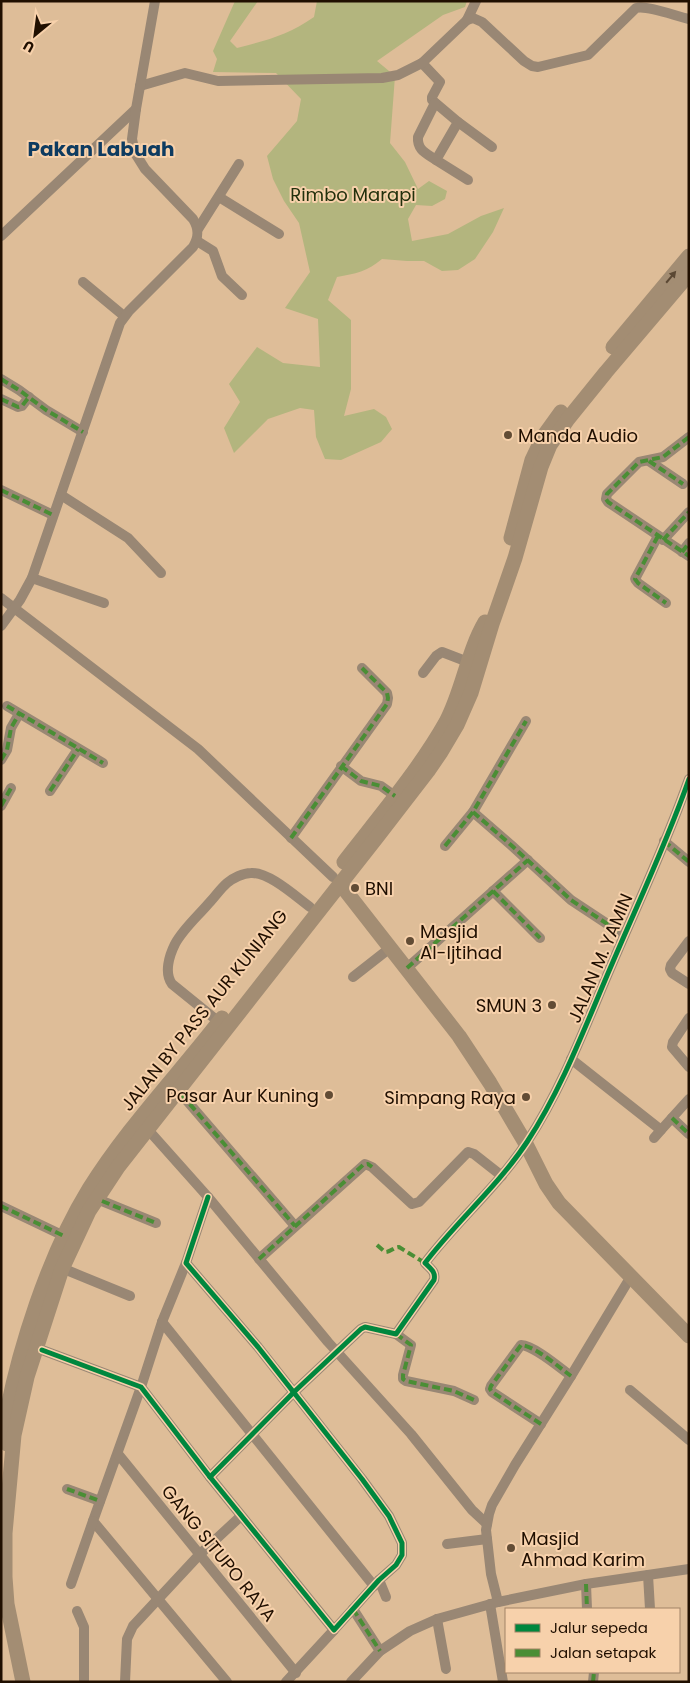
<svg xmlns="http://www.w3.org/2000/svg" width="690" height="1683" font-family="Poppins,sans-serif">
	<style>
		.green { fill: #b3b57e }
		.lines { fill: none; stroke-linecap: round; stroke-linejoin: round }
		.minor { stroke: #998774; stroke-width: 10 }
		.highway { stroke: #a38d73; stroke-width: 15 }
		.quiet { stroke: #4a8e35; stroke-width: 4; stroke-dasharray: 8 4; stroke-linecap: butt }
		.cycleway-casing { stroke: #f7d1ab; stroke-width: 8 }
		.cycleway { stroke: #00873e; stroke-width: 5 }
		.oneway { fill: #5b4834 }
		.poi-dot { fill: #624c35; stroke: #f7d1ab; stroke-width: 2 }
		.labels { text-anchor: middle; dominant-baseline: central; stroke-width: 4; stroke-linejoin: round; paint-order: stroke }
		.park-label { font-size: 18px; fill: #22300c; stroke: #f7d1ab }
		.poi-label { font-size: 18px; fill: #200f00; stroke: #f7d1ab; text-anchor: start }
		.street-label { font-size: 18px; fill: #200f00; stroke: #f7d1ab }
		.quarter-label { font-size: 20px; font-weight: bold; fill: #0e3b60; stroke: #f7d1ab }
	</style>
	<rect width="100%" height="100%" fill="#debd98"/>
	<path class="green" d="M 235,1 L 258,1 L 230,41 L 237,48 C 268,40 288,35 314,17 L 317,1 L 467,1 L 465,7 L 443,15 L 377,61 L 395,76 L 390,143 L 405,162 L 418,189 L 429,181 L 447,191 L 445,199 L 432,206 L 416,205 L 408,219 L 412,241 L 448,234 L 481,216 L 504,208 L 493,232 L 475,259 L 458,270 L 442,271 L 424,261 L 407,261 L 382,259 C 368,271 355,274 337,277 L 328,300 L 351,320 L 351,389 L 344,416 L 374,409 L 386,417 L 392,429 L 381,442 L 341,460 L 325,459 L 316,437 L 314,410 L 300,408 L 268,419 L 234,453 L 224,428 L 240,402 L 229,384 L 257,347 L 283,363 L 320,367 L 318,319 L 285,308 L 310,272 L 299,223 L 284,201 L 273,179 L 267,156 L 297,121 L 301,99 L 276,73 L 213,72 L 217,59 L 213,51 Z"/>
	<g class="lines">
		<g class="minor">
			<path d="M 467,20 L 476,1"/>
			<path d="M 422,63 L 440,82 L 432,97 L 432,100 L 458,122 L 436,160 L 468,180"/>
			<path d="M 140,86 L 185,73 L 218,81 L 382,78 L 398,75 L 422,63 L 467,20 L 473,18 L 482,22 L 524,61 L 532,66 L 538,67 L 588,55 L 636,8 C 648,5 675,16 689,19"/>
			<path d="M 435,103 L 418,137 C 417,150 426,153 436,160"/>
			<path d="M 458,122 L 492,147"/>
			<path d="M 219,197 L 279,234"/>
			<path d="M 198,229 L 239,164"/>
			<path d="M 1,236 L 136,109"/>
			<path d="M 197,241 L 213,251 L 222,276 L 242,295"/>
			<path d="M 83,282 L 124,316"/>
			<path d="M 1,379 L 19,390 L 46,410 L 83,432"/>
			<path d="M 1,399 L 18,407 L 22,406 L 29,397"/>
			<path d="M 689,437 L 663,457 L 639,462 L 607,494 L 606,499 L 608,502 L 689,556"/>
			<path d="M 649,461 L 683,484"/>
			<path d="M 1,490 L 53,515"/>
			<path d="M 61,495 L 128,538 L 161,573"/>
			<path d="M 658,536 L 635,579 L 638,583 L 666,603"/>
			<path d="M 663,540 L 689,512"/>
			<path d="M 682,552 L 689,543"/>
			<path d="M 32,578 L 104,603"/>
			<path d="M 1,598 L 198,749 L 333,877"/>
			<path d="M 1,626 L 20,600 L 32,578 L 120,323 L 129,311 L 193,247 C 199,237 199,229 193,219 L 145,169 L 135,153 L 132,139 L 136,109 L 155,1"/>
			<path d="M 423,673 L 436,656 L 442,652 L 468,662"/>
			<path d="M 7,706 L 103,763"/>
			<path d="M 1,760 L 7,750 L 11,728 L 19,714"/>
			<path d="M 341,766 L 361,781 L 381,786 L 395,796"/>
			<path d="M 50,791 L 78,749"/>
			<path d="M 1,806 L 11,788"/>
			<path d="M 473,812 L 511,845 L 571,900 L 624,935"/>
			<path d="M 291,838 L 387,704 L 388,698 L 387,693 L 362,668"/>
			<path d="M 664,841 L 689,862"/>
			<path d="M 445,846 L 473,812 L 526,721"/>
			<path d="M 493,891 L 540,938"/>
			<path d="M 689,941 L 671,965 L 670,969 L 672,973 L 689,984"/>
			<path d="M 407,968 L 528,860"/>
			<path d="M 353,977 L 390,948"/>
			<path d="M 689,1018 L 673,1042 L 672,1047 L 689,1067"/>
			<path d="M 219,1022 L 172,984 C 164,973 169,956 175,944 C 183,929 198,916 209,903 C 215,897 220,889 227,883 C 233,878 243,873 251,873 C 269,872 295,896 310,907"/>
			<path d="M 571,1059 L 661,1130 L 654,1138"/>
			<path d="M 182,1095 L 295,1226"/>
			<path d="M 672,1118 L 689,1134"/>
			<path d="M 661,1130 L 689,1099"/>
			<path d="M 151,1133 L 208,1197 L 328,1342 L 411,1434 L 472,1510 L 487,1524"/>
			<path d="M 102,1201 L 156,1223"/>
			<path d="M 1,1206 L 64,1236"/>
			<path d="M 259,1259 L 365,1164 L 372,1167 L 412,1204 L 419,1202 L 468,1152 L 474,1154 L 502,1176"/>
			<path d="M 186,1263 L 162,1322 L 141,1387 L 93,1521 L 227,1682"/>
			<path d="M 69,1271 L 130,1296"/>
			<path d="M 162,1322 L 374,1586"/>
			<path d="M 396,1334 L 411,1345 L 403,1375 L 403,1379 L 406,1381 L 454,1391 L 474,1400"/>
			<path d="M 42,1350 L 141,1387 L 210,1477 L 334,1630 L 379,1580 L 396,1565 L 402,1555 L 402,1543 L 389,1516 L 362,1479 L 258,1347 L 186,1263 L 208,1197"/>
			<path d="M 630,1390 L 689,1440"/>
			<path d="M 541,1424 L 492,1392 L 490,1389 L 491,1386 L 521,1345 C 535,1346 560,1368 571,1376"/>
			<path d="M 118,1454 L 296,1673"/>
			<path d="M 210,1477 L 294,1392 L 361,1329 L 365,1327 L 396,1334 L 434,1280 C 436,1272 431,1269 425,1263 C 457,1221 498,1186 527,1142 C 563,1087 586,1024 612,964 C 638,903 667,842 689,779"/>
			<path d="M 67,1489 L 100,1501"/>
			<path d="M 447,1544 L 487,1539"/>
			<path d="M 648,1575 L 650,1609"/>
			<path d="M 379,1580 L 386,1597"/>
			<path d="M 71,1584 L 93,1521"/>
			<path d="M 586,1584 L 587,1609"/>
			<path d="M 498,1602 L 491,1574 L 486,1530 L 489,1514 L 492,1505 L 515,1465 L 571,1376 L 630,1278"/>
			<path d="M 490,1604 L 503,1682"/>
			<path d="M 353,1609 L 380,1651"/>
			<path d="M 77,1611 L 84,1627 L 84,1682"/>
			<path d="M 437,1619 L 446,1669"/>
			<path d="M 125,1682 L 127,1639 L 133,1626 L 200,1554 L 241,1516"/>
			<path d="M 286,1682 L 334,1630"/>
			<path d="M 351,1682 L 380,1651 L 410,1631 L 437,1619 L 498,1602 L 586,1584 L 689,1569"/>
			<path d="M 593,1682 L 594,1672"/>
		</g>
		<g class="highway">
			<path d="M 613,347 L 689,256"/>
			<path d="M 511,538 L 532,460 L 543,437 L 561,412"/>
			<path d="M 344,862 C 378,818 419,770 446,722 C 463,690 467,653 485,622"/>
			<path d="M 345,890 L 459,1036 L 490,1083 L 526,1144 L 546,1184 L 559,1203 L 689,1336"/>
			<path d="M 7,1444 L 4,1435 L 4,1427 C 18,1350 48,1256 89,1189 C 127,1128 178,1075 222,1018"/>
			<path d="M 23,1682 L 7,1604 L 5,1577 L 5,1533 L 14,1435 L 27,1377 L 62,1269 L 89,1211 L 118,1167 L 377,837 L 428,771 L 441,752 L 457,725 L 471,693 L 492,624 L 515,558 L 541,467 L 550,445 L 568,419 L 606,372 L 689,274"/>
		</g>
		<g class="quiet">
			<path d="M 1,379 L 19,390 L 46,410 L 83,432"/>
			<path d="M 1,399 L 18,407 L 22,406 L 29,397"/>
			<path d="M 689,437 L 663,457 L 639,462 L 607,494 L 606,499 L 608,502 L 689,556"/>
			<path d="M 649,461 L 683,484"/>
			<path d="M 1,490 L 53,515"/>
			<path d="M 658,536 L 635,579 L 638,583 L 666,603"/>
			<path d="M 663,540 L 689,512"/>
			<path d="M 682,552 L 689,543"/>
			<path d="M 7,706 L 103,763"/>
			<path d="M 1,760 L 7,750 L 11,728 L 19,714"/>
			<path d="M 341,766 L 361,781 L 381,786 L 395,796"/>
			<path d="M 50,791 L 78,749"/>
			<path d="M 1,806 L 11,788"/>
			<path d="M 473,812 L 511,845 L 571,900 L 624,935"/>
			<path d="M 291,838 L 387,704 L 388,698 L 387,693 L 362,668"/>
			<path d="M 664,841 L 689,862"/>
			<path d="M 445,846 L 473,812 L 526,721"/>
			<path d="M 493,891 L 540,938"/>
			<path d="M 407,968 L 528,860"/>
			<path d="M 182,1095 L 295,1226"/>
			<path d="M 672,1118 L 689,1134"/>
			<path d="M 102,1201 L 156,1223"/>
			<path d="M 1,1206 L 64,1236"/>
			<path d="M 377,1245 L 385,1252 C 391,1252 394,1247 399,1247 L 425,1263"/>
			<path d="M 259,1259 L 363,1165 L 368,1164 L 372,1167"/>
			<path d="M 396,1334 L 411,1345 L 403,1375 L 403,1379 L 406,1381 L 454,1391 L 474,1400"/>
			<path d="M 541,1424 L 492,1392 L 490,1389 L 491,1386 L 521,1345 C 535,1346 560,1368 571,1376"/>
			<path d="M 67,1489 L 100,1501"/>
			<path d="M 586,1584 L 587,1609"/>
			<path d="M 353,1609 L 380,1651"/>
			<path d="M 593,1682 L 594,1672"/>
		</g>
		<defs>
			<g id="cycleway">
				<path d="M 42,1350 L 141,1387 L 210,1477 L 334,1630 L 379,1580 L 396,1565 L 402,1555 L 402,1543 L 389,1516 L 362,1479 L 258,1347 L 186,1263 L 208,1197"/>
				<path d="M 210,1477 L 294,1392 L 361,1329 L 365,1327 L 396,1334 L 434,1280 C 436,1272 431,1269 425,1263 C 457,1221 498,1186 527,1142 C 563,1087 586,1024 612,964 C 638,903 667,842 689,779"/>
			</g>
		</defs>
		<use href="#cycleway" class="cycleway-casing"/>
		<use href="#cycleway" class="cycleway"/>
	</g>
	<defs><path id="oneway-solid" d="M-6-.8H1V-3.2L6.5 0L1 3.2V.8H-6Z" transform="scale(1.25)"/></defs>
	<use class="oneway" href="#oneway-solid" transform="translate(671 277) rotate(-50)"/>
	<g class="poi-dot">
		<circle cx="508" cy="435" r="5"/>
		<circle cx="355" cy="888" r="5"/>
		<circle cx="410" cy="941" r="5"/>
		<circle cx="552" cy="1005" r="5"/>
		<circle cx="329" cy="1095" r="5"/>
		<circle cx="526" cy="1097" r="5"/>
		<circle cx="511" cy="1548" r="5"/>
	</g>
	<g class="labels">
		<g class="park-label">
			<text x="353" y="194">Rimbo Marapi</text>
		</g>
		<g class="poi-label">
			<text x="518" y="435">Manda Audio</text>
			<text x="365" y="888">BNI</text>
			<text x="420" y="931">Masjid<tspan x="420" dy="21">Al-Ijtihad</tspan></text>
			<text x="542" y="1005" text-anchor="end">SMUN 3</text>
			<text x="319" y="1095" text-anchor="end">Pasar Aur Kuning</text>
			<text x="516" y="1097" text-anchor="end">Simpang Raya</text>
			<text x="521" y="1538">Masjid<tspan x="521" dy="21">Ahmad Karim</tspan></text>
		</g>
		<g class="street-label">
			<text transform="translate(600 958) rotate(-67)">JALAN M. YAMIN</text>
			<text transform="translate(204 1010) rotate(-51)">JALAN BY PASS AUR KUNIANG</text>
			<text transform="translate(219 1553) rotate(51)">GANG SITUPO RAYA</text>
		</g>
		<g class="quarter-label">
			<text x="101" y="149">Pakan Labuah</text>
		</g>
	</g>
	<rect width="690" height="1683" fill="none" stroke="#200f00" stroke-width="5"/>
	<rect x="505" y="1608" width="175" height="65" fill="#f7d1ab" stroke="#a18367"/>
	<rect x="515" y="1624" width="25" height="8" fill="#00873e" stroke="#a18367"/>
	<text x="550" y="1633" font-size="15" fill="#200f00">Jalur sepeda</text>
	<rect x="515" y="1649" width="25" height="8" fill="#4a8e35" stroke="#a18367"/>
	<text x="550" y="1658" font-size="15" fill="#200f00">Jalan setapak</text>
	<g transform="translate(35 35) rotate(209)" stroke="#f7d1ab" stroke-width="4" paint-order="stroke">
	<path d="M0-4L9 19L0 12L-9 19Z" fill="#200f00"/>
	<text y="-8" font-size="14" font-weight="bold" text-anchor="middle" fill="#200f00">U</text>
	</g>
</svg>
